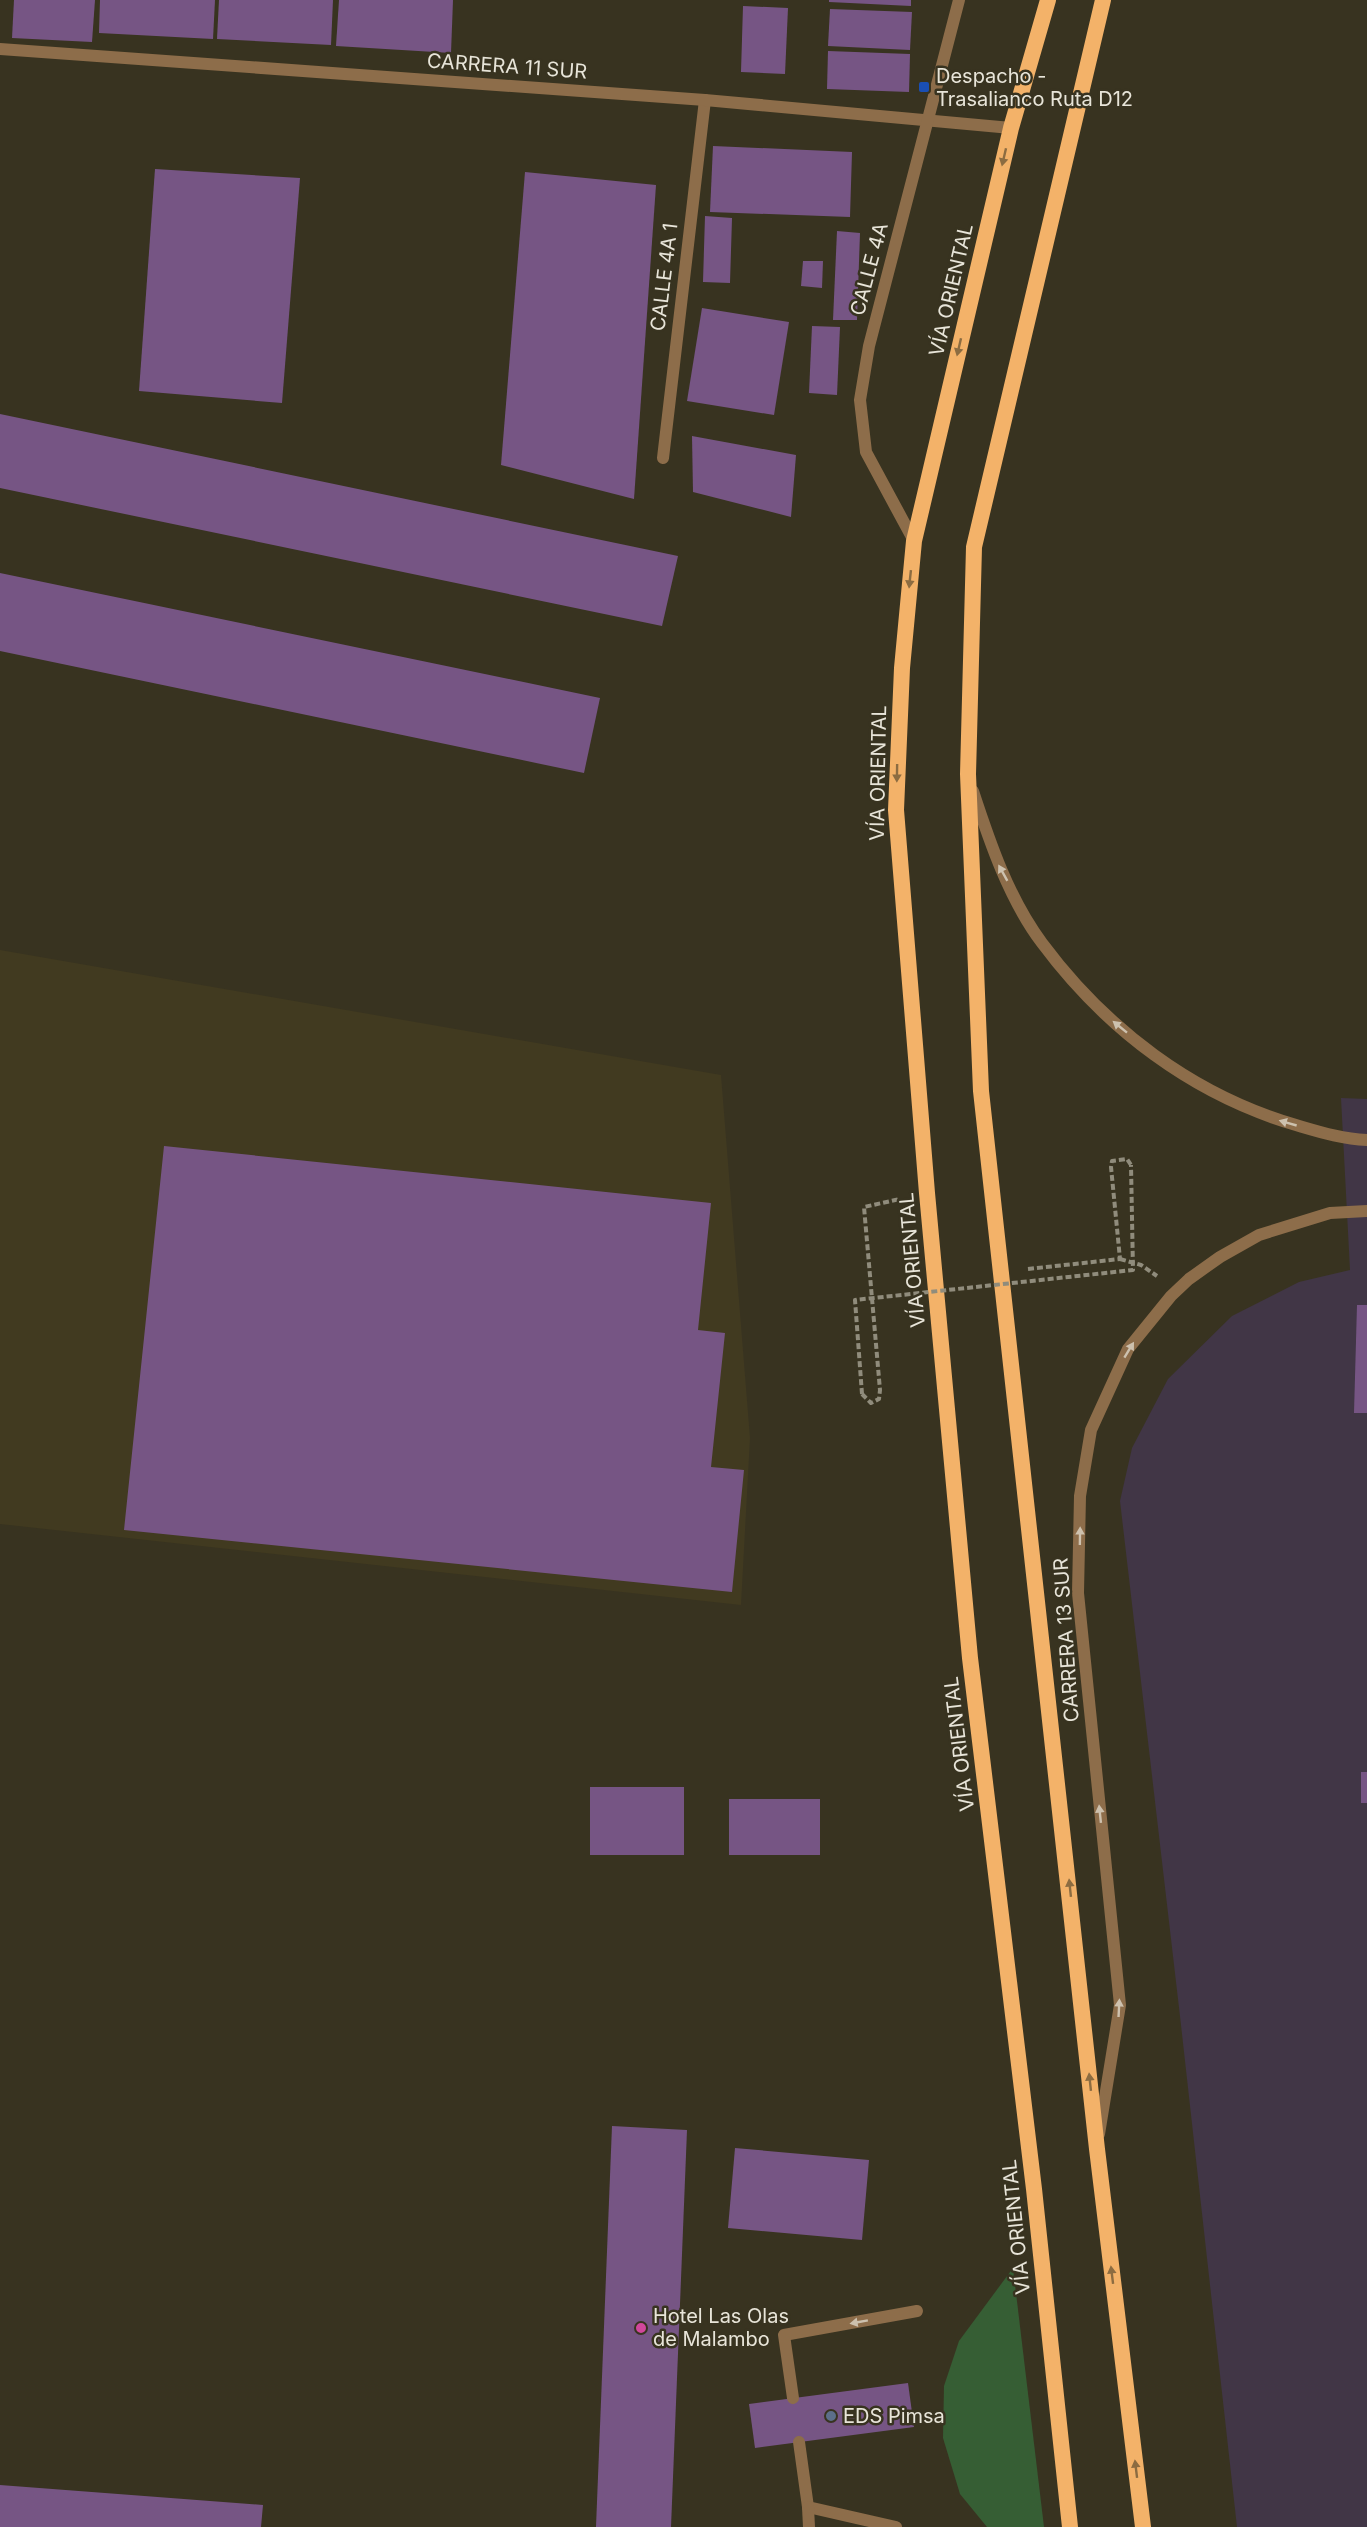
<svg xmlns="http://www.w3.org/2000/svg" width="1367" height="2527" font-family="Inter,sans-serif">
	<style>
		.commercial { fill: #413646 }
		.built { fill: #413a20 }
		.green { fill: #365e34 }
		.building { fill: #765584 }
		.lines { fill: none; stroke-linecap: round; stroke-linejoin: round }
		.path { stroke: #908c7c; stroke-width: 4; stroke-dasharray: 6 3; stroke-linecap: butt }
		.service { stroke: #8d6d4a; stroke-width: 12 }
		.minor { stroke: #8d6d4a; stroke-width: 12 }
		.trunk { stroke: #f3b269; stroke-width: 16 }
		.path-bridge { stroke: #908c7c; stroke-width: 4; stroke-dasharray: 6 3; stroke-linecap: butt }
		.oneway { fill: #8c6c41 }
		.oneway2 { fill: #cdc1ae }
		.transit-dot { fill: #1a4fb4; stroke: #383320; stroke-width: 2 }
		.hotel-dot { fill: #d1479c; stroke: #383320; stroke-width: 2 }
		.service-dot { fill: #5c6f8a; stroke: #383320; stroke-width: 2 }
		.labels { text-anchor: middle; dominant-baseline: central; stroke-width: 5; stroke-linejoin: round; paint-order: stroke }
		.street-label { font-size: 20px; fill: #e8e5d9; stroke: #383320 }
		.poi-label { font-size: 20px; fill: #e8e5d9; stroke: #383320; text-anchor: start }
	</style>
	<rect width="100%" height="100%" fill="#383320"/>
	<path class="commercial" d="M 1341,1098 L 1367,1099 L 1367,2527 L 1237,2527 L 1180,2016 L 1120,1501 L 1132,1448 L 1168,1379 L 1232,1316 L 1299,1282 L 1350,1270 Z"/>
	<path class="built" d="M 0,950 L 721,1075 L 750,1438 L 741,1605 L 0,1524 Z"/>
	<path class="green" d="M 1013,2268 L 1044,2527 L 987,2527 L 960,2494 L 943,2438 L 944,2386 L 959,2341 Z"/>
	<g class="building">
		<path d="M 14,0 L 95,0 L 92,42 L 12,38 Z"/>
		<path d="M 100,0 L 215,0 L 213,39 L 99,33 Z"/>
		<path d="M 219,0 L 333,0 L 331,45 L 217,39 Z"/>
		<path d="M 339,0 L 453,0 L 451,53 L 336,46 Z"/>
		<path d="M 829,0 L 911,0 L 911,6 L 829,2 Z"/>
		<path d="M 743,6 L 788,8 L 785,74 L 741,72 Z"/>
		<path d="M 830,9 L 912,12 L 910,50 L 828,46 Z"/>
		<path d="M 828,51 L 910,54 L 909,92 L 827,89 Z"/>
		<path d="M 713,146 L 852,152 L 850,217 L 710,212 Z"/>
		<path d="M 155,169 L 300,178 L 282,403 L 139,391 Z"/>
		<path d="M 525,172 L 656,185 L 634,499 L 501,465 Z"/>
		<path d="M 705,216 L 732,218 L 730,283 L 703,282 Z"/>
		<path d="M 837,231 L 860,233 L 857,320 L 833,320 Z"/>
		<path d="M 803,261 L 823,261 L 822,288 L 801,286 Z"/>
		<path d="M 702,308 L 789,322 L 774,415 L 687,401 Z"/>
		<path d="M 812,326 L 840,327 L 837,395 L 809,393 Z"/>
		<path d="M 0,414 L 678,556 L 662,626 L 0,488 Z"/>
		<path d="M 692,436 L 796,455 L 791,517 L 693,492 Z"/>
		<path d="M 0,573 L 600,698 L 584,773 L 0,651 Z"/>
		<path d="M 164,1146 L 711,1203 L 698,1330 L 725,1333 L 711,1467 L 744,1470 L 732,1592 L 124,1530 Z"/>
		<path d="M 1357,1305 L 1367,1305 L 1367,1413 L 1354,1413 Z"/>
		<rect x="1361" y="1772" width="6" height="31"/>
		<rect x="590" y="1787" width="94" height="68"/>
		<rect x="729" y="1799" width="91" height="56"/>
		<path d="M 612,2126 L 687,2130 L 671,2527 L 596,2527 Z"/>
		<path d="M 735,2148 L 869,2160 L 862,2240 L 728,2228 Z"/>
		<path d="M 908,2383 L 914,2427 L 755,2448 L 749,2404 Z"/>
		<path d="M 0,2485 L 263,2505 L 261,2527 L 0,2527 Z"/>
	</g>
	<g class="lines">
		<g class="path">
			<path d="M 1120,1259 L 1141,1265 L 1157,1276"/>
			<path d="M 1028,1269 L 1120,1259 L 1111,1167 L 1112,1161 L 1127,1159 L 1131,1165"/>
			<path d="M 862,1394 L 871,1403 L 879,1399 L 880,1390 L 864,1207 L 900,1199"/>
		</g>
		<g class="service">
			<path d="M 663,458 L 705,100"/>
			<path d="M 793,2398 L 784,2335 L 917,2311"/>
			<path d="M 799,2442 L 808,2507 L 896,2527"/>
			<path d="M 808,2507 L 809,2527"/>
		</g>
		<g class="minor">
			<path d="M 0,49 L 705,100 L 1011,128"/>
			<path d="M 914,541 L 866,452 L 860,400 L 869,346 L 959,0"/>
			<path d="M 973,791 C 990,843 1009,899 1042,943 C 1106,1029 1193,1095 1296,1125 C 1320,1132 1342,1139 1367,1140"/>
			<path d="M 1099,2134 L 1120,2005 L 1078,1593 L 1080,1496 L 1091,1430 L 1128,1349 L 1171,1296 L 1189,1279 L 1220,1257 L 1259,1235 L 1330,1213 L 1367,1211"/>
		</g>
		<g class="trunk">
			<path d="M 1048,0 L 1011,128 L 914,541 L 902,668 L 896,810 L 927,1193 L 970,1658 L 1034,2189 L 1070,2527"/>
			<path d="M 1103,0 L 974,547 L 968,774 L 981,1091 L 1097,2149 L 1143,2527"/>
		</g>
		<path class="path-bridge" d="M 862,1394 L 855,1300 L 1133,1270 L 1131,1165"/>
	</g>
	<defs><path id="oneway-solid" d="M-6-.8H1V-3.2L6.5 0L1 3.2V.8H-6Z" transform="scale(1.5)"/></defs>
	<g class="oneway">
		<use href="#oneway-solid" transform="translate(1004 157) rotate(103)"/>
		<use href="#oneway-solid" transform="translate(959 347) rotate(103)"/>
		<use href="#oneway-solid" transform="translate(910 579) rotate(96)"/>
		<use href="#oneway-solid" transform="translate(897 773) rotate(91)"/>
		<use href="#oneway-solid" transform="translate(1070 1888) rotate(-96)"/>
		<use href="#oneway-solid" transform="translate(1090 2082) rotate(-96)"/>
		<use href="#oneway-solid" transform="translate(1112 2275) rotate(-97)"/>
		<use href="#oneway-solid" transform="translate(1136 2469) rotate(-97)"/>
	</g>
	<g class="oneway2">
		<use href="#oneway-solid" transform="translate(1003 873) rotate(-119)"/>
		<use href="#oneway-solid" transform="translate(1120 1027) rotate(-141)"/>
		<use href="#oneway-solid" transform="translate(1288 1123) rotate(-164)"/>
		<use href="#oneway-solid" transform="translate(1129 1350) rotate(-59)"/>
		<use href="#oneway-solid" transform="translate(1080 1536) rotate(-89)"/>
		<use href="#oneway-solid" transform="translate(1100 1814) rotate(-96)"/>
		<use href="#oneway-solid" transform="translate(1119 2008) rotate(-87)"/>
		<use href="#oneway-solid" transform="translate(859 2322) rotate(170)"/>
	</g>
	<rect class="transit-dot" x="918" y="81" width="12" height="12" rx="3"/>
	<circle class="hotel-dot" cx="641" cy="2328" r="6"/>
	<circle class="service-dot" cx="831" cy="2416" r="6"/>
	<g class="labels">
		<g class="street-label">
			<text transform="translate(507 66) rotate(4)">CARRERA 11 SUR</text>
			<text transform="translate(869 269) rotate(-75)">CALLE 4A</text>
			<text transform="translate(664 277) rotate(-83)">CALLE 4A 1</text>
			<text transform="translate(951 290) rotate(-77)">VÍA ORIENTAL</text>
			<text transform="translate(878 773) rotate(-89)">VÍA ORIENTAL</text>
			<text transform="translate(912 1260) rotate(-95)">VÍA ORIENTAL</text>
			<text transform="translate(1066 1640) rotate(-94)">CARRERA 13 SUR</text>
			<text transform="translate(959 1744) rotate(-97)">VÍA ORIENTAL</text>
			<text transform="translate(1016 2227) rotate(-96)">VÍA ORIENTAL</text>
		</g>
		<g class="poi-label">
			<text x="936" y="76">Despacho -<tspan x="936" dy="23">Trasalianco Ruta D12</tspan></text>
			<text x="653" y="2316">Hotel Las Olas<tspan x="653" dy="23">de Malambo</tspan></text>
			<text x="843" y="2416">EDS Pimsa</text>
		</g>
	</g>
</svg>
